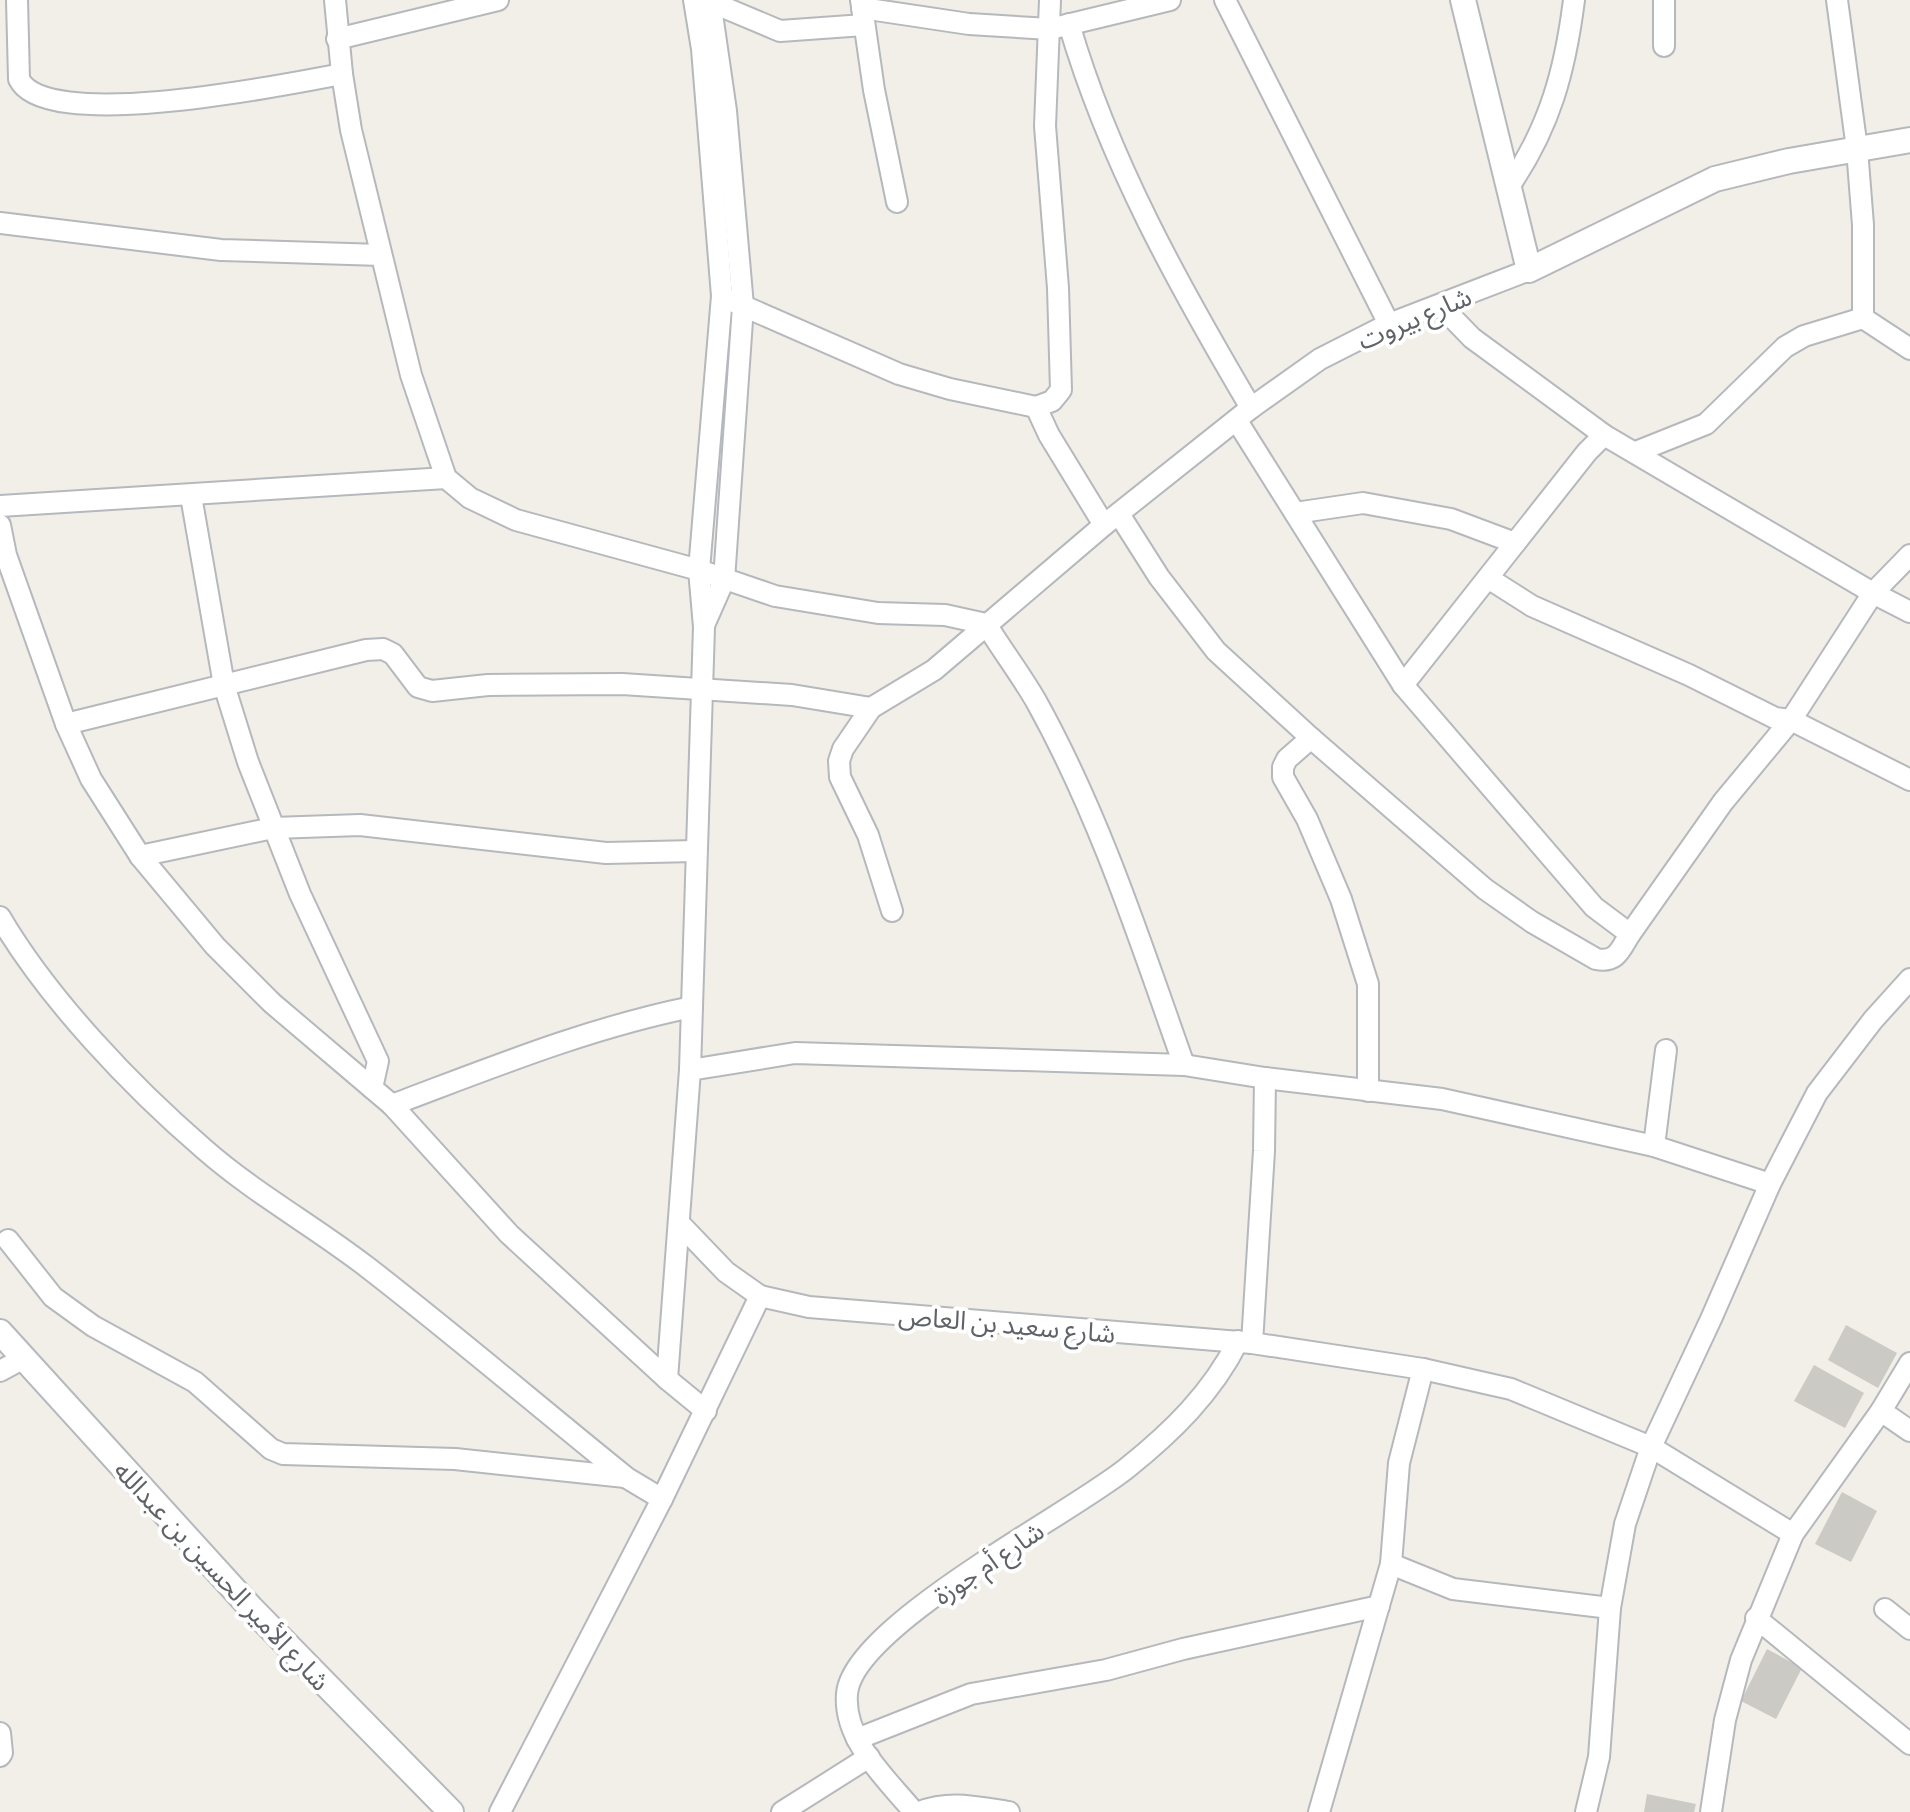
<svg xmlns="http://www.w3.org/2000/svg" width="1910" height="1812" font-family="Barlow,'Noto Sans Arabic',sans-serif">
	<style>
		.building { fill: #cccac5 }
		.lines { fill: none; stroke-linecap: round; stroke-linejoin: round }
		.minor-casing { stroke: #b5b8bc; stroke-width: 24 }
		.tertiary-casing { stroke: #b5b8bc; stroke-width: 28 }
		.minor { stroke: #fff; stroke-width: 20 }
		.tertiary { stroke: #fff; stroke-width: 24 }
		.labels { text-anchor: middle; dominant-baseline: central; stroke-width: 8; stroke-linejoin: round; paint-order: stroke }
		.street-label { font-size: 26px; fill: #5f6368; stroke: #fff }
	</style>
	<rect width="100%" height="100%" fill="#f1efe8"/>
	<g class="building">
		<path d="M 1846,1325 L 1897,1353 L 1878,1388 L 1828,1360 Z"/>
		<path d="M 1814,1365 L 1864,1393 L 1845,1428 L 1794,1401 Z"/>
		<path d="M 1842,1492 L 1877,1511 L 1851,1562 L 1815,1544 Z"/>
		<path d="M 1767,1649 L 1802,1668 L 1776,1719 L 1741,1701 Z"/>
		<path d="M 1647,1794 L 1696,1804 L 1694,1812 L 1644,1812 Z"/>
	</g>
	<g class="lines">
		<defs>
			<g id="minor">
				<path d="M 17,0 L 19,79 C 45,134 289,84 342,74"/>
				<path d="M 335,0 L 342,74 L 351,130 L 411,375 L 446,478 L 470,498 L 516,520 L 699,570 L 775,596 L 878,613 L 945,615 L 986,624 C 1002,650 1021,675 1036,701 C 1100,816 1140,941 1184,1065"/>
				<path d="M 861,0 L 874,90 L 897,202"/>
				<path d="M 1225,0 L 1389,324"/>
				<path d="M 1837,0 L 1857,149 L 1863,225 L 1863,318"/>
				<path d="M 711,2 L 780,31 L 864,25"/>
				<path d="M 862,8 L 969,24 L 1050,29 L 1170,0"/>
				<path d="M 1069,24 C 1109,161 1179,286 1251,408"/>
				<path d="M 337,39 L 498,0"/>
				<path d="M 1664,46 L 1664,0"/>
				<path d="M 1510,185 C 1550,126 1565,71 1574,0"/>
				<path d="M 0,223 L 221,250 L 381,255"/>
				<path d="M 732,301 L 899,374 L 950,389 L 1036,407 L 1049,435 L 1104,525"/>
				<path d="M 1440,305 L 1472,338 L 1604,435"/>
				<path d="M 1036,407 L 1052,401 L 1061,390 L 1058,288 L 1045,126 L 1050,0"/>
				<path d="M 1237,421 L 1403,685 L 1594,907 L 1630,934 L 1723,802 L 1791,720 L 1873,593 L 1910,555"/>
				<path d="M 1636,452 L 1706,424 L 1785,347 L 1804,336 L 1863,318 L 1910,349"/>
				<path d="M 191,496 L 224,685 L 248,762 L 300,894 L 378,1061 L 372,1088"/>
				<path d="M 0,506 L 446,478"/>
				<path d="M 1295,513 L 1363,503 L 1451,519 L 1515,543"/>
				<path d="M 1119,514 L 1159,577 L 1216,651 L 1311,738 L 1485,889 L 1532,922 L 1596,959 C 1617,963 1620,950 1630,934"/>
				<path d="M 0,525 L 6,555 L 66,724 L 91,779 L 140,856 L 215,946 L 272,1003 L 392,1105 L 509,1234 L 667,1379 L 706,1411"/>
				<path d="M 1488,578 L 1532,606 L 1689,675 L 1775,718 L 1791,720 L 1910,780"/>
				<path d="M 705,623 L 724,580 L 743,306 L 726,111 L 710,0"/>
				<path d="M 1403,685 L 1587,452 L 1604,435 L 1873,593 L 1910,612"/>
				<path d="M 66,724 L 366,650 L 383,649 L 393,654 L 418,687 L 432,691 L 488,685 L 622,684 L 792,695 L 871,708"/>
				<path d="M 1311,738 L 1287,759 L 1283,767 L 1283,777 L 1307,819 L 1341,899 L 1368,984 L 1368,1091"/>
				<path d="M 140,856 L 273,828 L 360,825 L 606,853 L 696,851"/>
				<path d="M 892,911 L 868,835 L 840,777 L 839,761 L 843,749 L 871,708 L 934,670 L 1104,525 L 1251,408 L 1320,359 L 1389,324 L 1529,270"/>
				<path d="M 0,917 C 48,999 132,1087 204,1149 C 254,1193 314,1226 367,1267 C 455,1335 540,1408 627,1478 L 662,1499"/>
				<path d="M 690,1070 L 795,1053 L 1184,1065 L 1265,1078 L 1442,1099 L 1654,1146 L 1770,1184"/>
				<path d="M 392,1105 C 491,1068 588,1028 692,1007"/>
				<path d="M 1654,1146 L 1666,1050"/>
				<path d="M 679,1223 L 726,1272 L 760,1296"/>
				<path d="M 8,1240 L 53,1297 L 93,1326 L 195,1382 L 271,1449 L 283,1454 L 455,1459 L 625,1477"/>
				<path d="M 1252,1343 L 1264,1151 L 1265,1078"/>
				<path d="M 0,1371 L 24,1358"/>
				<path d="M 667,1379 L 690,1070 L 704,627 L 699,570 L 722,296 L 702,49 L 694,0"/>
				<path d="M 1881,1411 L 1910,1431"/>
				<path d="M 1391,1564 L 1453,1589 L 1610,1608"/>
				<path d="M 1885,1609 L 1910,1629"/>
				<path d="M 1756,1618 L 1910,1744"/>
				<path d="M 0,1733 L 2,1753 L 0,1756"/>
				<path d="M 857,1739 L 971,1694 L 1106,1670 L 1183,1649 L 1379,1606"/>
				<path d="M 500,1812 L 662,1499 L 760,1296 L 809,1307 L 1252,1343 L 1423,1369 L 1511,1389 L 1651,1447 L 1793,1534"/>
				<path d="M 782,1812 L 869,1757"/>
				<path d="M 914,1812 C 886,1778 843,1740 847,1694 C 852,1626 1072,1513 1127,1468 C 1172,1432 1212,1393 1238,1341"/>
				<path d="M 919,1812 C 951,1800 975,1807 1009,1812"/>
				<path d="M 1319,1812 L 1391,1564 L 1399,1463 L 1423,1369"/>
				<path d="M 1586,1812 L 1599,1757 L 1610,1608 L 1625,1524 L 1651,1447 L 1711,1319 L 1770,1184 L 1817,1093 L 1873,1020 L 1910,979"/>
				<path d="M 1711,1812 L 1725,1720 L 1741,1660 L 1793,1534 L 1881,1411 L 1910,1363"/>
			</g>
			<g id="tertiary">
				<path d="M 1463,0 L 1529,270 L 1715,179 L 1789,161 L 1910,140"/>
				<path d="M 0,1332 L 251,1608 L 451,1812"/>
			</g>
		</defs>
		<use href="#minor" class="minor-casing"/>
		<use href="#tertiary" class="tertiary-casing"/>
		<use href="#minor" class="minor"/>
		<use href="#tertiary" class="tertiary"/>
	</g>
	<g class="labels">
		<g class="street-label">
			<text transform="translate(1414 317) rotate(-23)">شارع بيروت</text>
			<text transform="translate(1007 1323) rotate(5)">شارع سعيد بن العاص</text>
			<text transform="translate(988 1562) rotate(-34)">شارع أم جوزة</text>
			<text transform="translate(223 1575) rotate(47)">شارع الأمير الحسين بن عبدالله</text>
		</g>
	</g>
</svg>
